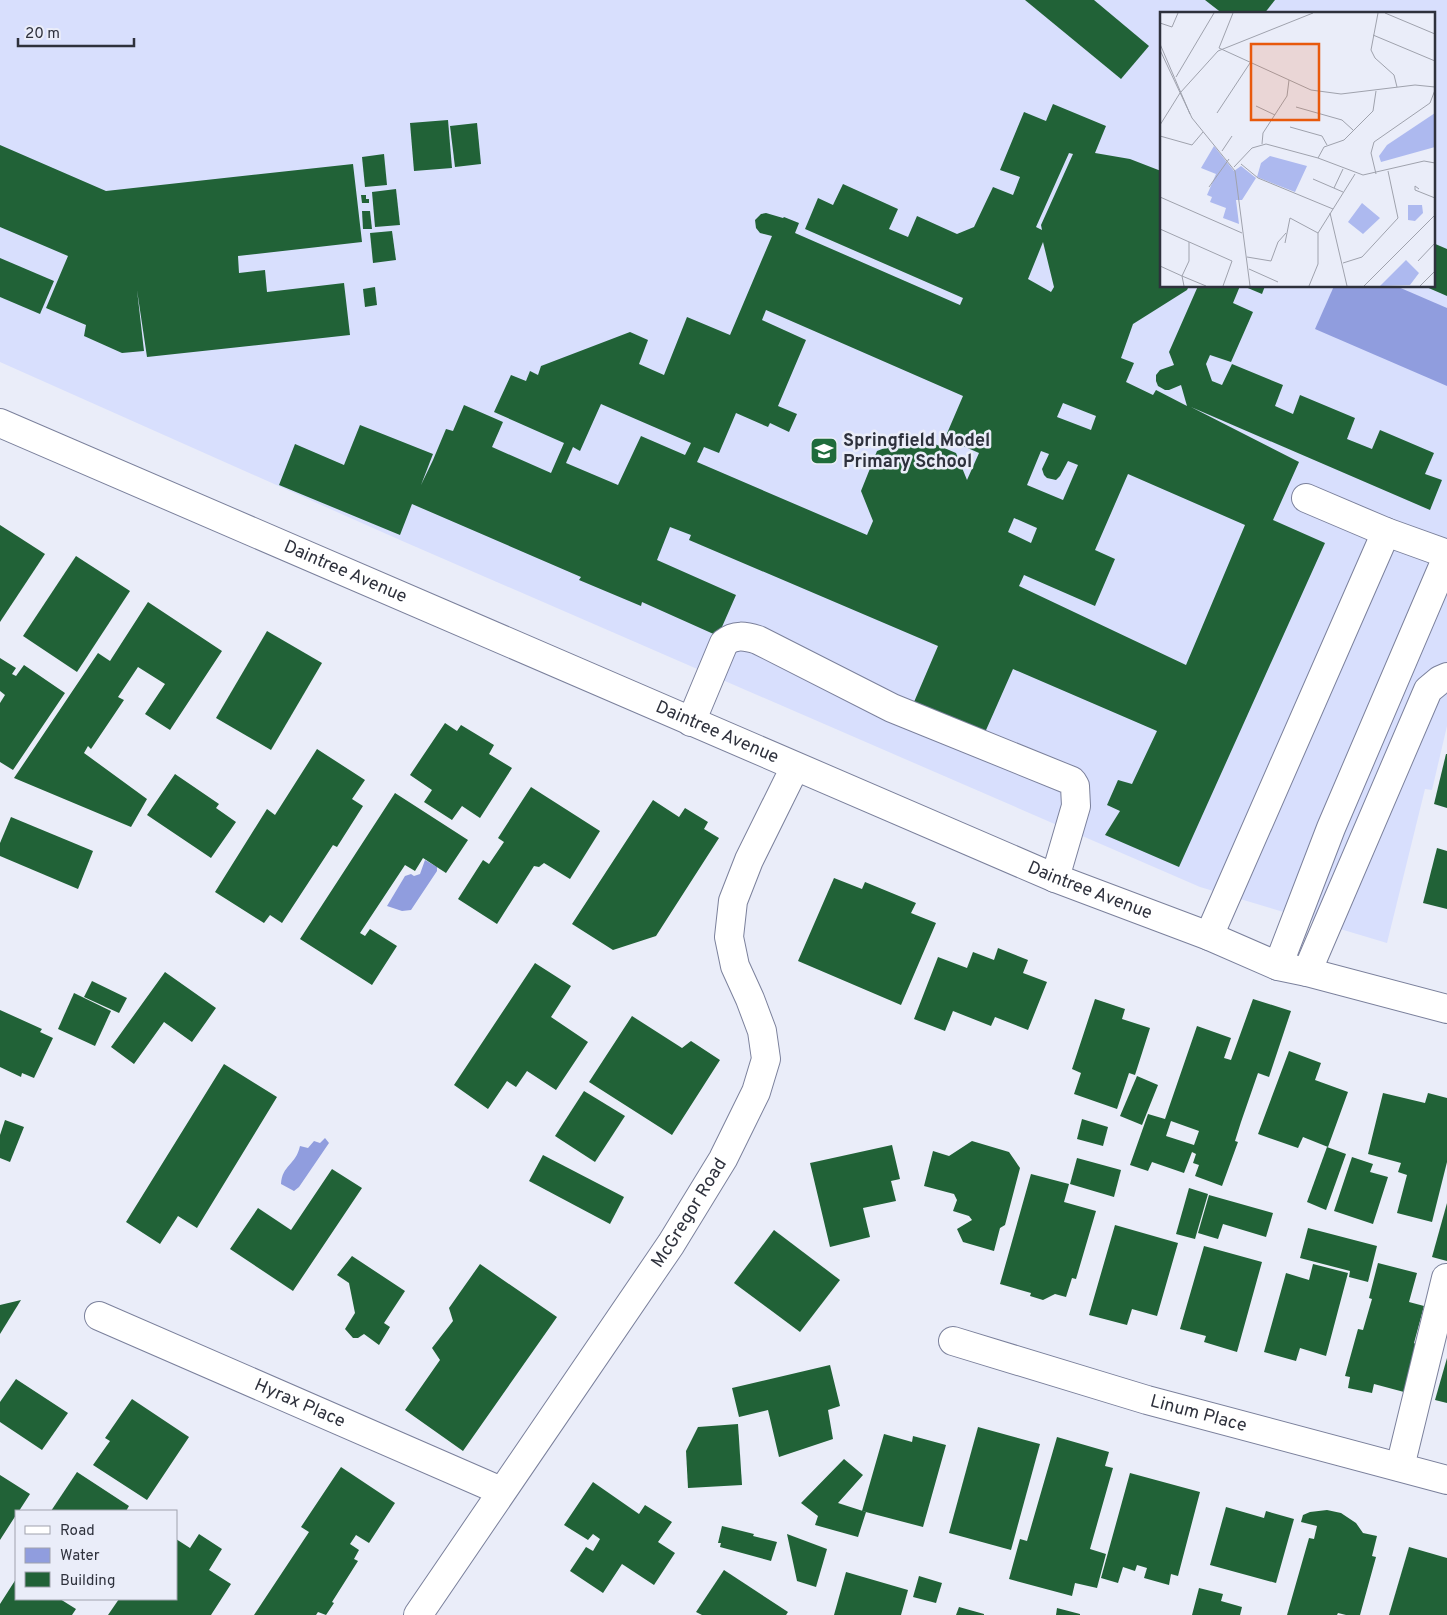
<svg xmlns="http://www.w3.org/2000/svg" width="1447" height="1615" font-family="Overpass,sans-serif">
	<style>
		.built { fill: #d8dffd; fill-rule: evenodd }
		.water { fill: #909dde }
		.building { fill: #216237; fill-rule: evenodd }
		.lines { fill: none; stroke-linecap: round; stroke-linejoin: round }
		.minor-casing { stroke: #7b819c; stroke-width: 30 }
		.minor { stroke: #fff; stroke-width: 28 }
		.labels { text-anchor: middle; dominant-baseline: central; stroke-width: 5; stroke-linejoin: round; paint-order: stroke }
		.poi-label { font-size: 18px; font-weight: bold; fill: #2e313c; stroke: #eaedf9; text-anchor: start }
		.street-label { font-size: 18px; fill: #2e313c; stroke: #eaedf9 }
		.inset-road { fill: none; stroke: #9fa2ad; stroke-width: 1 }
		.view { fill: #e8590c; fill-opacity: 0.15; stroke: #e8590c; stroke-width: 2.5 }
		.inset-edge { fill: none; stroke: #2e313c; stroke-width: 2.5 }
	</style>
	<rect width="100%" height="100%" fill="#eaedf9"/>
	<path class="built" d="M 0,0 L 1447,0 L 1447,726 L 1432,790 L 1425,789 L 1387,943 L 1200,887 L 400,540 L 0,362 ZM 1161,14 L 1433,14 L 1433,286 L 1161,286 Z"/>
	<g class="water">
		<path d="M 1334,286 L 1396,286 L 1447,308 L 1447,386 L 1315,329 Z"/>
		<path d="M 425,860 L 437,867 L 437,871 L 411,910 L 402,911 L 387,906 L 405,876 L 411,874 L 414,876 L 420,874 Z"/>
		<path d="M 325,1138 L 329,1143 L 299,1187 L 294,1191 L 281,1184 C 282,1165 296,1165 300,1146 L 308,1148 L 314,1141 L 320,1143 Z"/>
	</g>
	<g class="building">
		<path d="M 1025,0 L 1094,0 L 1149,46 L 1121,79 Z"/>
		<path d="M 1205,0 L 1275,0 L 1264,14 L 1223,14 Z"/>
		<path d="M 1053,104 L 1106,126 L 1095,153 L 1130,159 L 1161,171 L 1161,286 L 1189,286 L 1187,290 L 1133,324 L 1121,358 L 1134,363 L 1126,382 L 1153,395 L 1156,390 L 1187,406 L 1181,385 L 1169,390 L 1165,390 L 1158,386 L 1156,381 L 1156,375 L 1160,370 L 1174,365 L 1169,352 L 1198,286 L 1240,286 L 1233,303 L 1253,312 L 1231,362 L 1210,355 L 1206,364 L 1212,381 L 1222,385 L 1232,364 L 1283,385 L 1275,406 L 1293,414 L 1300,395 L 1355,418 L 1347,439 L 1372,449 L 1380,430 L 1434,453 L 1425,474 L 1442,480 L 1430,510 L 1191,407 L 1299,462 L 1273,520 L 1325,543 L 1179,867 L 1105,835 L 1120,811 L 1107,805 L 1118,780 L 1132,784 L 1157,731 L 1013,669 L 979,746 L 911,709 L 938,646 L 689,540 L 691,535 L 670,527 L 657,560 L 736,595 L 718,636 L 642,602 L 641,606 L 579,580 L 581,577 L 412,504 L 400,535 L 279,485 L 295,444 L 344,465 L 360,425 L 433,454 L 421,485 L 433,460 L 446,429 L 453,431 L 464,405 L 503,422 L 492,447 L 551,473 L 564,443 L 494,412 L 511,375 L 526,381 L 530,371 L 538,375 L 541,366 L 630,332 L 648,340 L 639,364 L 664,375 L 687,317 L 730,335 L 772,236 L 760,233 L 756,228 L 755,220 L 761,214 L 766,213 L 783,218 L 784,217 L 799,223 L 795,233 L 960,305 L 963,298 L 805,229 L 818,198 L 833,205 L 843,184 L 898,209 L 889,229 L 908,237 L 917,216 L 957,234 L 974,227 L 993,187 L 1013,195 L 1020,177 L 1000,170 L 1024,112 L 1046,121 ZM 1069,153 L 1073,154 L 1041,225 L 1042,230 L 1036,227 ZM 1043,242 L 1054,287 L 1051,292 L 1028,279 ZM 766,310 L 963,396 L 945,438 L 979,453 L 967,480 L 956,453 L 916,436 L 877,451 L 861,491 L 873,521 L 867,535 L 697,462 L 704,447 L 719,453 L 736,413 L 768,427 L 770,423 L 789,432 L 797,414 L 778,406 L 806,340 L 762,320 ZM 1063,403 L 1096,416 L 1091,430 L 1057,417 ZM 601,404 L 691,443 L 685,455 L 641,436 L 618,485 L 566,463 L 573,447 L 580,451 ZM 1041,451 L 1049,454 L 1042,469 L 1044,475 L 1047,478 L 1056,480 L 1060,476 L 1068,461 L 1078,465 L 1063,500 L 1027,485 ZM 1128,474 L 1245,525 L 1186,665 L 1019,586 L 1024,575 L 1095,606 L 1115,559 L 1095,550 ZM 1014,518 L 1037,528 L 1031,543 L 1008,532 Z"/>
		<path d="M 448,120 L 452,168 L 414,171 L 410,123 Z"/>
		<path d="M 477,123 L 481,164 L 455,167 L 450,126 Z"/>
		<path d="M 0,145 L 106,191 L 353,164 L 362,242 L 238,256 L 239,273 L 265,270 L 267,292 L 344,283 L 350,335 L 147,357 L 137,290 L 144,351 L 122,353 L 84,336 L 86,325 L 46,308 L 68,256 L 0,227 Z"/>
		<path d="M 384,154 L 387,185 L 365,187 L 362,157 Z"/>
		<path d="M 396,189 L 400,225 L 375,227 L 372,192 Z"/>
		<path d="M 361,195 L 366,195 L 366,199 L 369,199 L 369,203 L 362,203 Z"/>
		<path d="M 362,211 L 370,211 L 372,229 L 363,229 Z"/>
		<path d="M 392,231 L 396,260 L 373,263 L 370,233 Z"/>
		<path d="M 1433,243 L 1447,249 L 1447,296 L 1424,286 L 1433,286 Z"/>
		<path d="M 0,258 L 54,281 L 40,314 L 0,297 Z"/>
		<path d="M 1243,286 L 1265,286 L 1262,294 Z"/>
		<path d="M 375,287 L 377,305 L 365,307 L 363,289 Z"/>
		<path d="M 0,525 L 45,554 L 0,622 Z"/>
		<path d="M 76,556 L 130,591 L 77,672 L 23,636 Z"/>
		<path d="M 148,602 L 222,651 L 170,730 L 145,714 L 165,684 L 138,667 L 118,697 L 124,700 L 91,749 L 88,746 L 84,753 L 147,799 L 131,827 L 14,778 L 98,653 L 110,661 Z"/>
		<path d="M 267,631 L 322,663 L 271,750 L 216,718 Z"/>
		<path d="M 0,658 L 16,668 L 12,674 L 16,676 L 24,665 L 65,693 L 13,770 L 0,762 L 0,703 L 5,695 L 0,691 Z"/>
		<path d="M 445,723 L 457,731 L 461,725 L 494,745 L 489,754 L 512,768 L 480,818 L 462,806 L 452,820 L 424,802 L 432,790 L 410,775 Z"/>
		<path d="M 317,749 L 365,780 L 352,799 L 363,806 L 337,847 L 333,845 L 282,923 L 270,915 L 264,923 L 215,892 L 267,809 L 275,815 Z"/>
		<path d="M 1446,754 L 1447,754 L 1447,808 L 1434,804 Z"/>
		<path d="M 175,774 L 219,804 L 216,808 L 236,822 L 211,858 L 147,815 Z"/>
		<path d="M 531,787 L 600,831 L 570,879 L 544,863 L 539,867 L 534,866 L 497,924 L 458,899 L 483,860 L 489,864 L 504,842 L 498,838 Z"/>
		<path d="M 395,793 L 468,840 L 446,873 L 423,858 L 415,871 L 405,865 L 360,933 L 365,936 L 370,929 L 397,946 L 372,985 L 300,939 Z"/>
		<path d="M 653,800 L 679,817 L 685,808 L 708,822 L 704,829 L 719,838 L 656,936 L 613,950 L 572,924 Z"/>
		<path d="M 11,817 L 93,851 L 78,889 L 0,856 L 0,843 Z"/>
		<path d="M 1437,848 L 1447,851 L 1447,909 L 1423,903 Z"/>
		<path d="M 834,878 L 862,889 L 865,882 L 916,903 L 911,913 L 936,923 L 901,1005 L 798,961 Z"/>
		<path d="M 998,948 L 1028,960 L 1023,973 L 1047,982 L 1028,1030 L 995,1017 L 991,1026 L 953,1011 L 945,1031 L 914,1019 L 938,957 L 967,968 L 973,952 L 994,960 Z"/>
		<path d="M 535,963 L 571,986 L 551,1017 L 588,1042 L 556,1090 L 527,1071 L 516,1087 L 507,1081 L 488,1109 L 454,1085 Z"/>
		<path d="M 165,972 L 216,1008 L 192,1042 L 164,1022 L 134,1064 L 111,1047 Z"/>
		<path d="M 92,981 L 127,998 L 119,1013 L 84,997 Z"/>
		<path d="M 74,993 L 111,1011 L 95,1046 L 58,1029 Z"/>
		<path d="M 1095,999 L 1125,1009 L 1122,1019 L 1150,1028 L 1135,1075 L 1129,1073 L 1117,1109 L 1074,1094 L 1081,1073 L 1072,1069 Z"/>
		<path d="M 1253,999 L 1291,1011 L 1269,1077 L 1258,1073 L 1241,1122 L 1235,1141 L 1238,1142 L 1222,1186 L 1195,1176 L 1199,1165 L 1193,1163 L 1196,1154 L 1192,1152 L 1184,1173 L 1152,1162 L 1148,1171 L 1130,1165 L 1148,1114 L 1165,1119 L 1197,1026 L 1231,1038 L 1224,1058 L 1231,1060 ZM 1171,1121 L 1199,1131 L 1194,1145 L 1166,1136 Z"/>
		<path d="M 0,1010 L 42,1029 L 40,1032 L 53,1038 L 34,1078 L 22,1073 L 21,1077 L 0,1067 Z"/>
		<path d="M 632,1016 L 682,1048 L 691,1041 L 720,1060 L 672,1135 L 589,1082 Z"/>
		<path d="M 1289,1051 L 1321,1063 L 1315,1080 L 1348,1092 L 1328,1147 L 1303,1137 L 1298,1148 L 1258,1134 Z"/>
		<path d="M 224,1064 L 277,1097 L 197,1228 L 178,1216 L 160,1244 L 126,1222 Z"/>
		<path d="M 1137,1076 L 1158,1085 L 1142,1125 L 1120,1116 Z"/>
		<path d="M 584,1091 L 625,1116 L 595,1162 L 555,1136 Z"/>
		<path d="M 1383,1093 L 1425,1103 L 1428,1093 L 1447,1098 L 1447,1162 L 1432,1222 L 1397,1213 L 1407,1175 L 1398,1172 L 1401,1163 L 1368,1154 Z"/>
		<path d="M 1082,1119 L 1108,1127 L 1103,1146 L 1077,1139 Z"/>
		<path d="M 5,1120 L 24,1127 L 10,1162 L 0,1158 L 0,1135 Z"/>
		<path d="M 972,1141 L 1009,1152 L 1020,1168 L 1005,1225 L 1000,1228 L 994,1251 L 963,1242 L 957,1229 L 972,1220 L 969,1216 L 953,1211 L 957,1200 L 954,1194 L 924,1186 L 933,1151 L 949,1156 Z"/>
		<path d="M 892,1145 L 900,1179 L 891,1181 L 896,1201 L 863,1208 L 870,1237 L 830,1247 L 810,1163 Z"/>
		<path d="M 1327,1147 L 1346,1154 L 1326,1210 L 1307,1202 Z"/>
		<path d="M 543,1155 L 624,1197 L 610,1224 L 529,1181 Z"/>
		<path d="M 1352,1157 L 1373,1164 L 1370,1172 L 1388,1177 L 1373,1224 L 1334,1211 Z"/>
		<path d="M 1077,1158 L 1121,1170 L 1114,1197 L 1070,1184 Z"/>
		<path d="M 332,1169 L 362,1188 L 293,1291 L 230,1249 L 258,1208 L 291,1230 Z"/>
		<path d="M 1031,1174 L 1069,1184 L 1064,1202 L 1096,1211 L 1076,1279 L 1072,1278 L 1066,1297 L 1055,1294 L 1043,1300 L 1030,1296 L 1031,1293 L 1000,1284 Z"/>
		<path d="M 1189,1188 L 1208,1194 L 1195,1239 L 1176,1234 Z"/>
		<path d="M 1209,1195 L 1273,1213 L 1266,1237 L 1223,1224 L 1218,1239 L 1198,1233 Z"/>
		<path d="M 1447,1203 L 1447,1261 L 1432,1257 Z"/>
		<path d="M 1115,1225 L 1178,1243 L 1157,1316 L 1132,1309 L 1127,1325 L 1089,1315 Z"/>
		<path d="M 1308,1228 L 1377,1246 L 1368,1282 L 1349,1277 L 1350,1271 L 1300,1258 Z"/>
		<path d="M 774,1230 L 840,1280 L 800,1332 L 734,1283 Z"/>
		<path d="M 1204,1246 L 1262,1262 L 1237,1352 L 1204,1342 L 1206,1336 L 1180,1329 Z"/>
		<path d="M 352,1256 L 405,1291 L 384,1323 L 390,1327 L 379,1345 L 364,1334 L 358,1338 L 353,1338 L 345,1329 L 355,1313 L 349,1283 L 337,1275 Z"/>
		<path d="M 1378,1263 L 1417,1273 L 1409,1302 L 1424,1306 L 1414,1343 L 1417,1345 L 1404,1392 L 1374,1384 L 1372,1393 L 1348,1388 L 1350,1377 L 1345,1376 L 1358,1329 L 1363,1330 L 1372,1299 L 1369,1298 Z"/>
		<path d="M 480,1264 L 557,1317 L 463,1451 L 405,1410 L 440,1360 L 432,1348 L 453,1321 L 449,1308 Z"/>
		<path d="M 1313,1264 L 1348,1273 L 1326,1356 L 1300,1348 L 1296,1361 L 1264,1352 L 1286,1273 L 1309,1280 Z"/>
		<path d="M 21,1300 L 0,1334 L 0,1305 Z"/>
		<path d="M 1447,1358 L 1447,1403 L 1435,1400 Z"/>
		<path d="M 830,1365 L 840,1406 L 828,1410 L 833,1439 L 779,1457 L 768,1410 L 739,1417 L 732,1388 Z"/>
		<path d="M 16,1379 L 68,1413 L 42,1450 L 0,1422 L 0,1402 Z"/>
		<path d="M 132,1399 L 189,1437 L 147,1500 L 93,1465 L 110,1441 L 105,1438 Z"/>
		<path d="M 738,1424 L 742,1485 L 688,1488 L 686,1451 L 698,1427 Z"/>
		<path d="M 978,1427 L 1040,1444 L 1011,1550 L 949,1533 Z"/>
		<path d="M 884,1434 L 912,1442 L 913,1436 L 946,1445 L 923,1527 L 862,1511 Z"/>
		<path d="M 1057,1437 L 1109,1452 L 1105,1466 L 1113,1468 L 1090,1549 L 1106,1554 L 1097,1588 L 1075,1583 L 1072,1596 L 1009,1579 L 1020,1539 L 1027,1541 Z"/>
		<path d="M 844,1459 L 863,1475 L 838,1503 L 866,1512 L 858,1537 L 815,1525 L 818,1516 L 801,1503 Z"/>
		<path d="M 341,1467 L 395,1503 L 369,1543 L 356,1535 L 350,1544 L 359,1550 L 354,1559 L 358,1561 L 332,1602 L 334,1603 L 326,1615 L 318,1612 L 316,1615 L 254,1615 L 309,1532 L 301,1527 Z"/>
		<path d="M 77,1472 L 129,1506 L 126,1511 L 51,1511 Z"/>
		<path d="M 1130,1473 L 1200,1492 L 1178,1576 L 1171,1574 L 1169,1585 L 1144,1578 L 1147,1568 L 1137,1565 L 1135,1571 L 1123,1567 L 1118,1583 L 1101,1578 Z"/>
		<path d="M 0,1475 L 30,1494 L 19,1511 L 16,1511 L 16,1515 L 0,1540 Z"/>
		<path d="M 593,1482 L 639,1514 L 645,1505 L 672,1522 L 658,1542 L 675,1553 L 654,1585 L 622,1564 L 603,1593 L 570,1571 L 586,1547 L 593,1551 L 600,1539 L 593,1534 L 588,1540 L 564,1525 Z"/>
		<path d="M 1226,1507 L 1264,1518 L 1266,1511 L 1294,1519 L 1276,1583 L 1210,1565 Z"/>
		<path d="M 1327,1510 L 1341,1513 L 1356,1523 L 1363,1533 L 1377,1536 L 1372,1556 L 1376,1557 L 1360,1615 L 1346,1615 L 1338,1613 L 1337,1615 L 1287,1615 L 1309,1538 L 1314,1539 L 1317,1526 L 1301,1522 L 1303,1515 L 1310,1512 Z"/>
		<path d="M 722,1526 L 754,1534 L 753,1536 L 777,1542 L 771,1561 L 720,1547 L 721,1543 L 718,1543 Z"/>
		<path d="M 199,1534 L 222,1549 L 209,1570 L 231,1584 L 211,1615 L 108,1615 L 119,1599 L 176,1599 L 176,1539 L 190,1548 Z"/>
		<path d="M 787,1534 L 827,1549 L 816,1587 L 797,1581 Z"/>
		<path d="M 1409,1547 L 1447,1558 L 1447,1615 L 1389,1615 Z"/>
		<path d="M 724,1570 L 788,1612 L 786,1615 L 702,1615 L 696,1612 Z"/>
		<path d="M 846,1572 L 908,1590 L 901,1615 L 834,1615 Z"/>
		<path d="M 919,1576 L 942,1583 L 936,1603 L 913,1597 Z"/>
		<path d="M 16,1579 L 16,1599 L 60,1599 L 76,1609 L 72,1615 L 0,1615 L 0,1604 Z"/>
		<path d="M 1199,1588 L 1223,1594 L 1221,1601 L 1242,1607 L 1240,1615 L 1192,1615 Z"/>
		<path d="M 959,1607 L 984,1614 L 984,1615 L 956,1615 Z"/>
		<path d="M 1057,1608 L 1080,1614 L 1080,1615 L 1056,1615 Z"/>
	</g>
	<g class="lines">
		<defs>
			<g id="minor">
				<path id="s1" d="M 0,423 L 1055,878 L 1209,936 L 1278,966 L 1307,972 L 1447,1009"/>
				<path d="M 1306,498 L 1386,532 L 1447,554"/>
				<path d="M 691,722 L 724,643 C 735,634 745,636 758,640 L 892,708 L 1072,781 L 1075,786 L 1076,806 L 1055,878"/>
				<path d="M 1209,936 L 1386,532"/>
				<path d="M 1278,966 L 1331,828 L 1447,557"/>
				<path d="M 1307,972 L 1428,690 L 1440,680 L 1447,677"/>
				<path id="s2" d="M 99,1316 L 501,1491"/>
				<path id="s3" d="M 953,1341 L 1147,1400 L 1447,1480"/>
				<path d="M 1400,1467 L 1446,1278"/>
				<path id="s4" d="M 418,1615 L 671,1244 L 723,1159 L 756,1092 L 766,1059 L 762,1031 L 750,999 L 735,966 L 729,937 L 733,901 L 749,860 L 795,767"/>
			</g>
		</defs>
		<use href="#minor" class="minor-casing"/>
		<use href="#minor" class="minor"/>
	</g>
	<defs>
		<symbol id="school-square" viewBox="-11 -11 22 22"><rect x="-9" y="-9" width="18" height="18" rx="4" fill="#1f6c3b" stroke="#eaedf9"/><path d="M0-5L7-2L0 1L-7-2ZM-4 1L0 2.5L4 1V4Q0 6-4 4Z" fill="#fff"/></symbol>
	</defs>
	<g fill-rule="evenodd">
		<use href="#school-square" x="808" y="435" width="32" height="32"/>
	</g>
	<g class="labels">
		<g class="poi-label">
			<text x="843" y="441">Springfield Model<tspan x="843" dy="21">Primary School</tspan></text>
		</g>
		<g class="street-label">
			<text stroke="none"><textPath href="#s1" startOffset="376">Daintree Avenue</textPath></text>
			<text stroke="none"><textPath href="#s1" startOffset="781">Daintree Avenue</textPath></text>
			<text stroke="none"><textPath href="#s1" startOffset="1186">Daintree Avenue</textPath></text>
			<text stroke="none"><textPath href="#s4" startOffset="485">McGregor Road</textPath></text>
			<text stroke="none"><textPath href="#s2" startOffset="219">Hyrax Place</textPath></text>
			<text stroke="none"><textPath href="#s3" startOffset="256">Linum Place</textPath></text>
		</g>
	</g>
	<g transform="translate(1160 12)">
		<rect width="275" height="275" fill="#eaedf9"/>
		<path d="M 275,101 L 275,135 L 221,150 L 219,144 L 227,133 ZM 54,134 L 74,159 L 81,154 L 96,166 L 82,188 L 76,188 L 79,212 L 63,206 L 66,196 L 50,190 L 52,185 L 47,183 L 56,162 L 41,156 ZM 110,144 L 147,154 L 135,180 L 97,165 L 101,151 ZM 202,191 L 220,206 L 203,222 L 188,210 ZM 248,193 L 262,193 L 263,201 L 255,209 L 248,208 ZM 246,248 L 259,261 L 250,273 L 220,274 Z" fill="#adb9ef"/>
		<path class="inset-road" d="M 73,1 L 59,36 L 151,78 L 181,82 L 255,73 L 275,75M 218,1 L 211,38 L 215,46 L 234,63 L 237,75M 225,1 L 275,22M 0,11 L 12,15 L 18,1M 213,23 L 275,49M 0,32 L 30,102M 0,38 L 32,106 L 75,159 L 90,274M 16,65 L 54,1M 96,94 L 115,103M 136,95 L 182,108 L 193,118M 57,101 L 90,51M 0,113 L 20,81 L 58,39 L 153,1M 130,115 L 162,124 L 167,133M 0,124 L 32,133 L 43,120M 102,132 L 103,121 L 127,84 L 129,68M 62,139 L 72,124M 158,146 L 164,135 L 184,128 L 213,99 L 216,79M 81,152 L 98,166 L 173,197M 74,155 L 92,136 L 106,132 L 158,146 L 203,163 L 264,149 L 275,151M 216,162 L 211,141 L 214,130 L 270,91 L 275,78M 153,167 L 183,180M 49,175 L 69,147M 174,176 L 183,157M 259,177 L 255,174 L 255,178 L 275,186M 0,185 L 82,221M 170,201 L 187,274M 0,217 L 72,249 L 63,274M 29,230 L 29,249 L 22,264 L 46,274M 125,231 L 130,206 L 158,221M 87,245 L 111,249 L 118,230 L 126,221M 258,249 L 275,231M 183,251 L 202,245 L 238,206 L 228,159M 0,254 L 22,264 L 24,274M 89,257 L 118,270M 149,274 L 158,252 L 158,221 L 195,162M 204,274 L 275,203M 260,274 L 275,259"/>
		<path class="view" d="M 91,32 L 159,32 L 159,108 L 91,108 Z"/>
		<rect width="275" height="275" class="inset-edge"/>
	</g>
	<rect x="15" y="1510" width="162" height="90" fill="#eaedf9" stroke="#9fa2ad"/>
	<rect x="25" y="1526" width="25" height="8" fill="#ffffff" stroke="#9fa2ad"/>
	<text x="60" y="1535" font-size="15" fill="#2e313c">Road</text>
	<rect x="25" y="1548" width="25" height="15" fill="#909dde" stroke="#9fa2ad"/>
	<text x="60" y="1560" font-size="15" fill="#2e313c">Water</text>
	<rect x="25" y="1572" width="25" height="15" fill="#216237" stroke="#9fa2ad"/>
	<text x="60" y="1585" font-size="15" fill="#2e313c">Building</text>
	<path d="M18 38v8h116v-8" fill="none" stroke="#2e313c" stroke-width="2.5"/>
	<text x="25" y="38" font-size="15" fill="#2e313c" stroke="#eaedf9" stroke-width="4" paint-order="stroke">20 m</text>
</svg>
